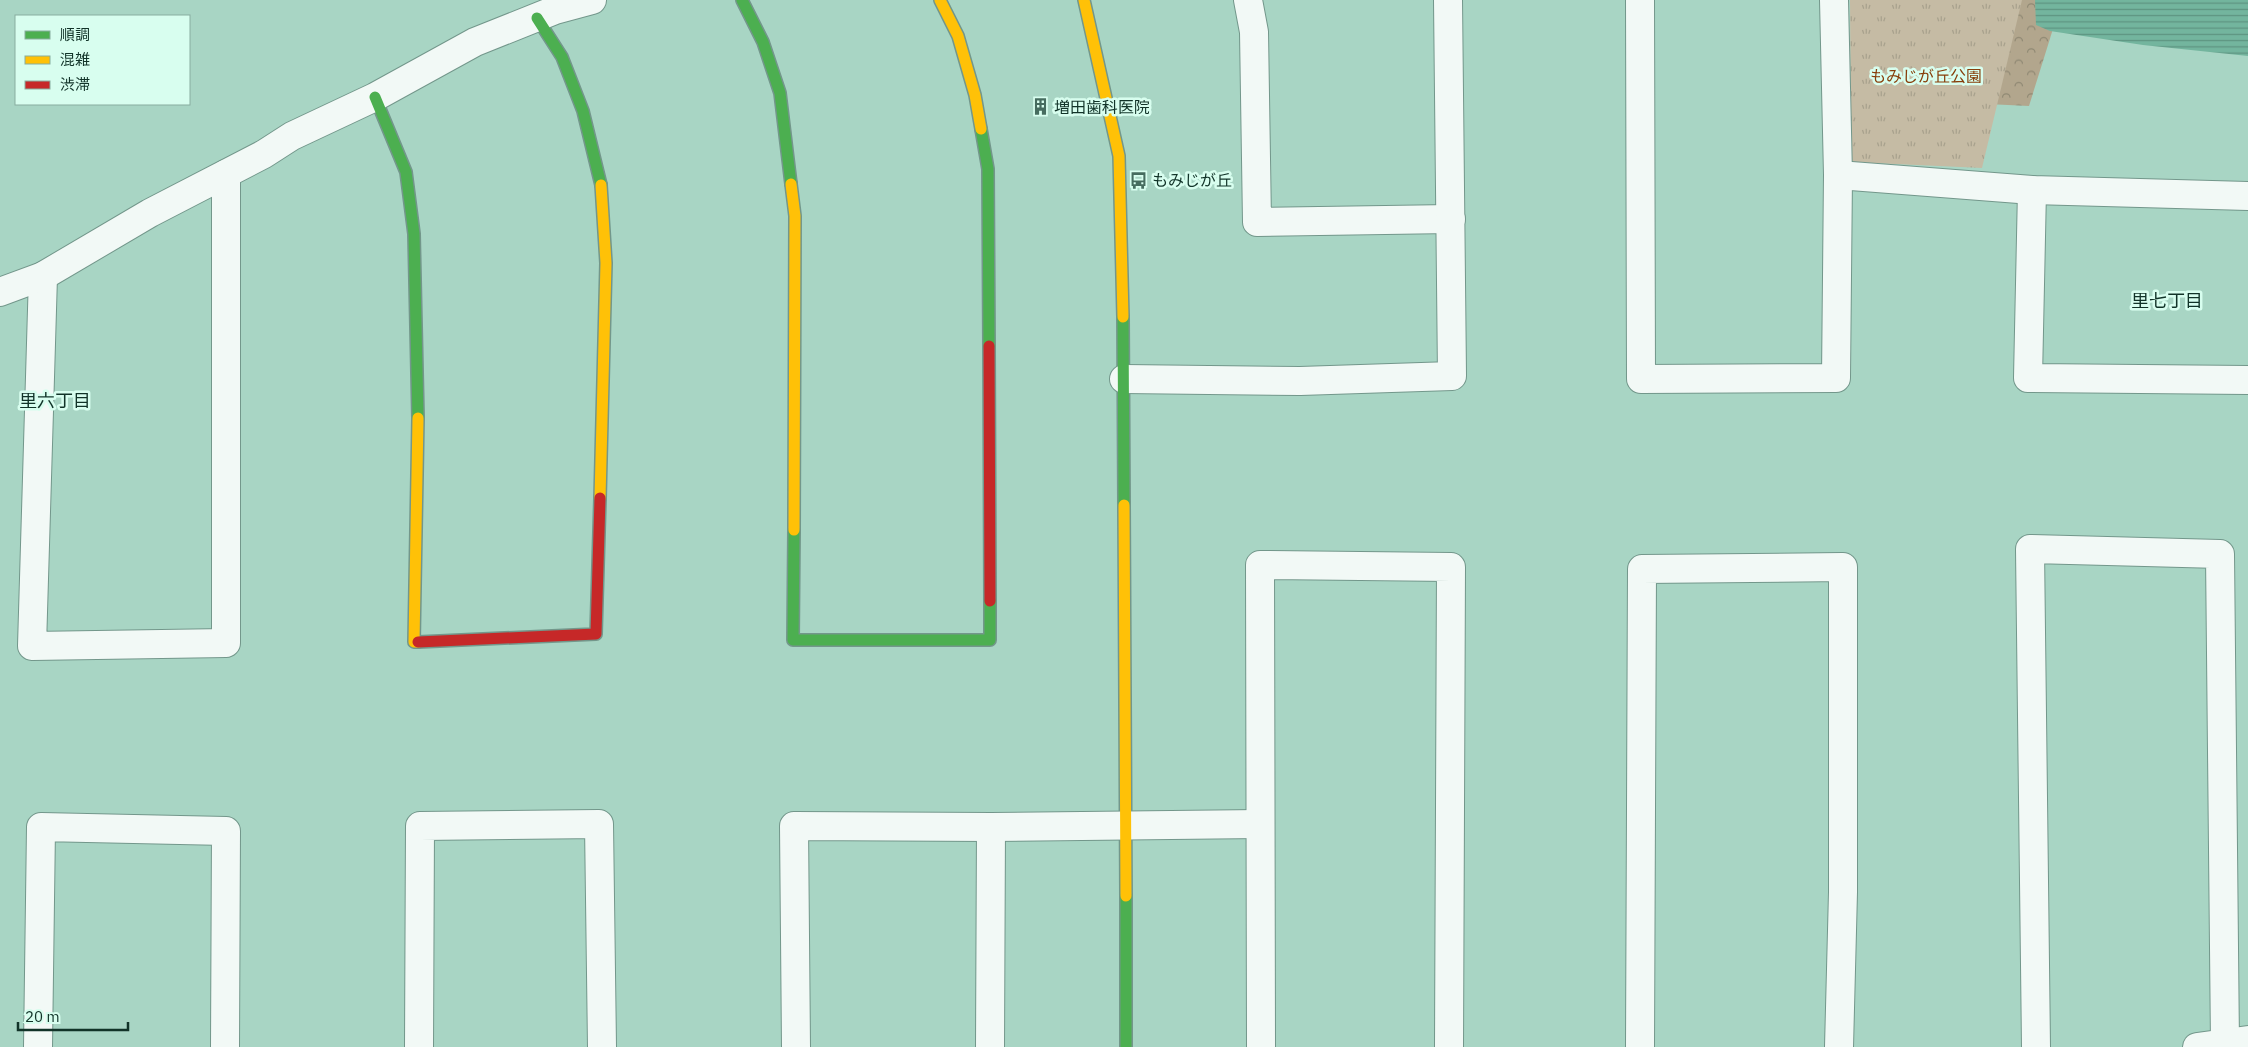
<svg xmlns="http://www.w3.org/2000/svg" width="2248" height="1047" font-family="'IBM Plex Sans','Noto Sans JP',sans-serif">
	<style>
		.forest { fill: url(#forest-crowns) }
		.park { fill: url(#park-tufts) }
		.water { fill: url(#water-rules) }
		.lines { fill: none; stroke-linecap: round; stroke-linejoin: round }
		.street-casing { stroke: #73978b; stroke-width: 30 }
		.fast-casing { stroke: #73978b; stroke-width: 14 }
		.slow-casing { stroke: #73978b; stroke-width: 14 }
		.jam-casing { stroke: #73978b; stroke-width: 14 }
		.street { stroke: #f2f9f6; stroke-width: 28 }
		.fast { stroke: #4caf50; stroke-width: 11 }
		.slow { stroke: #ffc107; stroke-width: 11 }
		.jam { stroke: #c62828; stroke-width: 11 }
		.labels { text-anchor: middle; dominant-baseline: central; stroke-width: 5; stroke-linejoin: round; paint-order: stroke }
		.park-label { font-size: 16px; fill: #873e0a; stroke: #d8feef }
		.poi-label { font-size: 16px; fill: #113328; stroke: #d8feef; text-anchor: start }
		.neighbourhood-label { font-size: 18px; fill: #113328; stroke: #d8feef }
	</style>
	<defs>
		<pattern id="forest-crowns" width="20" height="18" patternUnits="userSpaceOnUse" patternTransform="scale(1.25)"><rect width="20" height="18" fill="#b2a68d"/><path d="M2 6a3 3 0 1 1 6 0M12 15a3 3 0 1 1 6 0" fill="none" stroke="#8f8873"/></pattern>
		<pattern id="park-tufts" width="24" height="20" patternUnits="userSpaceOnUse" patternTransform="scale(1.25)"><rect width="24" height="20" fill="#c5bba4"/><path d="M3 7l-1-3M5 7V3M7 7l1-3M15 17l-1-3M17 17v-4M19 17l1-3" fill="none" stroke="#a8a18d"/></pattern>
		<pattern id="water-rules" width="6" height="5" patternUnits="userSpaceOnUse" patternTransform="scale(1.25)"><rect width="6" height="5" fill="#73b59e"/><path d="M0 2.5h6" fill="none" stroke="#5d9481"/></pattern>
	</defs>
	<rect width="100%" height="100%" fill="#a8d5c4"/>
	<path class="forest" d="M 1964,0 L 2062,0 L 2029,106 L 1944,102 Z"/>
	<path class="park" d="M 1850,0 L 2022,0 L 1982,168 L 1851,162 Z"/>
	<path class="water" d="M 2035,0 L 2248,0 L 2248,56 L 2143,45 L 2050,31 L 2036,25 Z"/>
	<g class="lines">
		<defs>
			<g id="street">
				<path d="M 1248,0 L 1254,32 L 1257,222 L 1451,219"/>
				<path d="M 1640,0 L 1641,379 L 1836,378 L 1838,175 L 1834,0"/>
				<path d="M 1838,175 L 2032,190 L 2248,196"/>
				<path d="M 2032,190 L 2028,378 L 2248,380"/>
				<path d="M 43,276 L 32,646 L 226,643 L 226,174"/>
				<path d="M 0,292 L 43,276 L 150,213 L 264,154 L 292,136 L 375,97 L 475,42 L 555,10 L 592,0"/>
				<path d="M 1124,379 L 1300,381 L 1452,376 L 1448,0"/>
				<path d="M 38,1047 L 41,827 L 226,831 L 225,1047"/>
				<path d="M 419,1047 L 420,826 L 599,824 L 602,1047"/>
				<path d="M 796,1047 L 794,826 L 991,827 L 1260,824"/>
				<path d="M 990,1047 L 991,827"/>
				<path d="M 1261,1047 L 1260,565 L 1451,567 L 1449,1047"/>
				<path d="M 1640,1047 L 1642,569 L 1843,567 L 1843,892 L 1839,1047"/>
				<path d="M 2036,1047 L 2030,549 L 2220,554 L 2225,1045"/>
				<path d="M 2197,1047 L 2248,1040"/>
			</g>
			<g id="fast">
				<path d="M 742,0 L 763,42 L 780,93 L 791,184"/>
				<path d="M 537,18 L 562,57 L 583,111 L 601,185"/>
				<path d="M 375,97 L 406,172 L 414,234 L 418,418"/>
				<path d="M 981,129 L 988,169 L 989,346"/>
				<path d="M 1123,317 L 1124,505"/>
				<path d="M 794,530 L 793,640 L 990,640 L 990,601"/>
				<path d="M 1126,896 L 1126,1047"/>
			</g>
			<g id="slow">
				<path d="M 940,0 L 958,36 L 975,95 L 981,129"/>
				<path d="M 1084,0 L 1119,156 L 1123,317"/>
				<path d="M 791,184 L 795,216 L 794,530"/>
				<path d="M 418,418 L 414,642 L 418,642"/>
				<path d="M 600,498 L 606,263 L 601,185"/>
				<path d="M 1124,505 L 1126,896"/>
			</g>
			<g id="jam">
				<path d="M 989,346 L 990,601"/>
				<path d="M 418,642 L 596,634 L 600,498"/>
			</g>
		</defs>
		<use href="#street" class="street-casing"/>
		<use href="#fast" class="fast-casing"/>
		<use href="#slow" class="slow-casing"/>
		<use href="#jam" class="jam-casing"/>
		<use href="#street" class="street"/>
		<use href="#fast" class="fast"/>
		<use href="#slow" class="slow"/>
		<use href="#jam" class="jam"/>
	</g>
	<defs>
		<symbol id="building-bare" viewBox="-9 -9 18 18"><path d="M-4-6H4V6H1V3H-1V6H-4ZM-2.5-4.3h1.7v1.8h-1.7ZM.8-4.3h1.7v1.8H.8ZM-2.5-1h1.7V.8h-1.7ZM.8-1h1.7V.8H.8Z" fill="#466c5f" stroke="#d8feef" stroke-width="2.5" paint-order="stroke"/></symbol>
		<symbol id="bus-bare" viewBox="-9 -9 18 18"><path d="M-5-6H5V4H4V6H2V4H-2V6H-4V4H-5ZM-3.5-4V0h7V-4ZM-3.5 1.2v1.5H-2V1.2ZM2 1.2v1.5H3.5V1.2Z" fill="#466c5f" stroke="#d8feef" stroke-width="2.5" paint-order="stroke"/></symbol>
	</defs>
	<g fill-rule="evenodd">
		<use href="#building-bare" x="1028" y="94" width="25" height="25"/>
		<use href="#bus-bare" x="1126" y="168" width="25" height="25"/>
	</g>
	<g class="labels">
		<g class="park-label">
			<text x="1926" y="76">もみじが丘公園</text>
		</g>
		<g class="poi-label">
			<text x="1054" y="107">増田歯科医院</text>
			<text x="1152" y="180">もみじが丘</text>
		</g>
		<g class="neighbourhood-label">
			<text x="2167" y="300">里七丁目</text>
			<text x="55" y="400">里六丁目</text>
		</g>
	</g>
	<rect x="15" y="15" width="175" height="90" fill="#d8feef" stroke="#88ad9f"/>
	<rect x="25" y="31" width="25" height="8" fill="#4caf50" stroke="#88ad9f"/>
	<text x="60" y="40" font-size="15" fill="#113328">順調</text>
	<rect x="25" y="56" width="25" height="8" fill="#ffc107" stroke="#88ad9f"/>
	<text x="60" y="65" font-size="15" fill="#113328">混雑</text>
	<rect x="25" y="81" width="25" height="8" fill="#c62828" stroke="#88ad9f"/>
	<text x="60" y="90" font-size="15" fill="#113328">渋滞</text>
	<path d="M18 1022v8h110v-8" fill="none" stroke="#113328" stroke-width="2.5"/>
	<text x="25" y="1022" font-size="15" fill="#113328" stroke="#d8feef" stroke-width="4" paint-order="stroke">20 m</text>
</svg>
